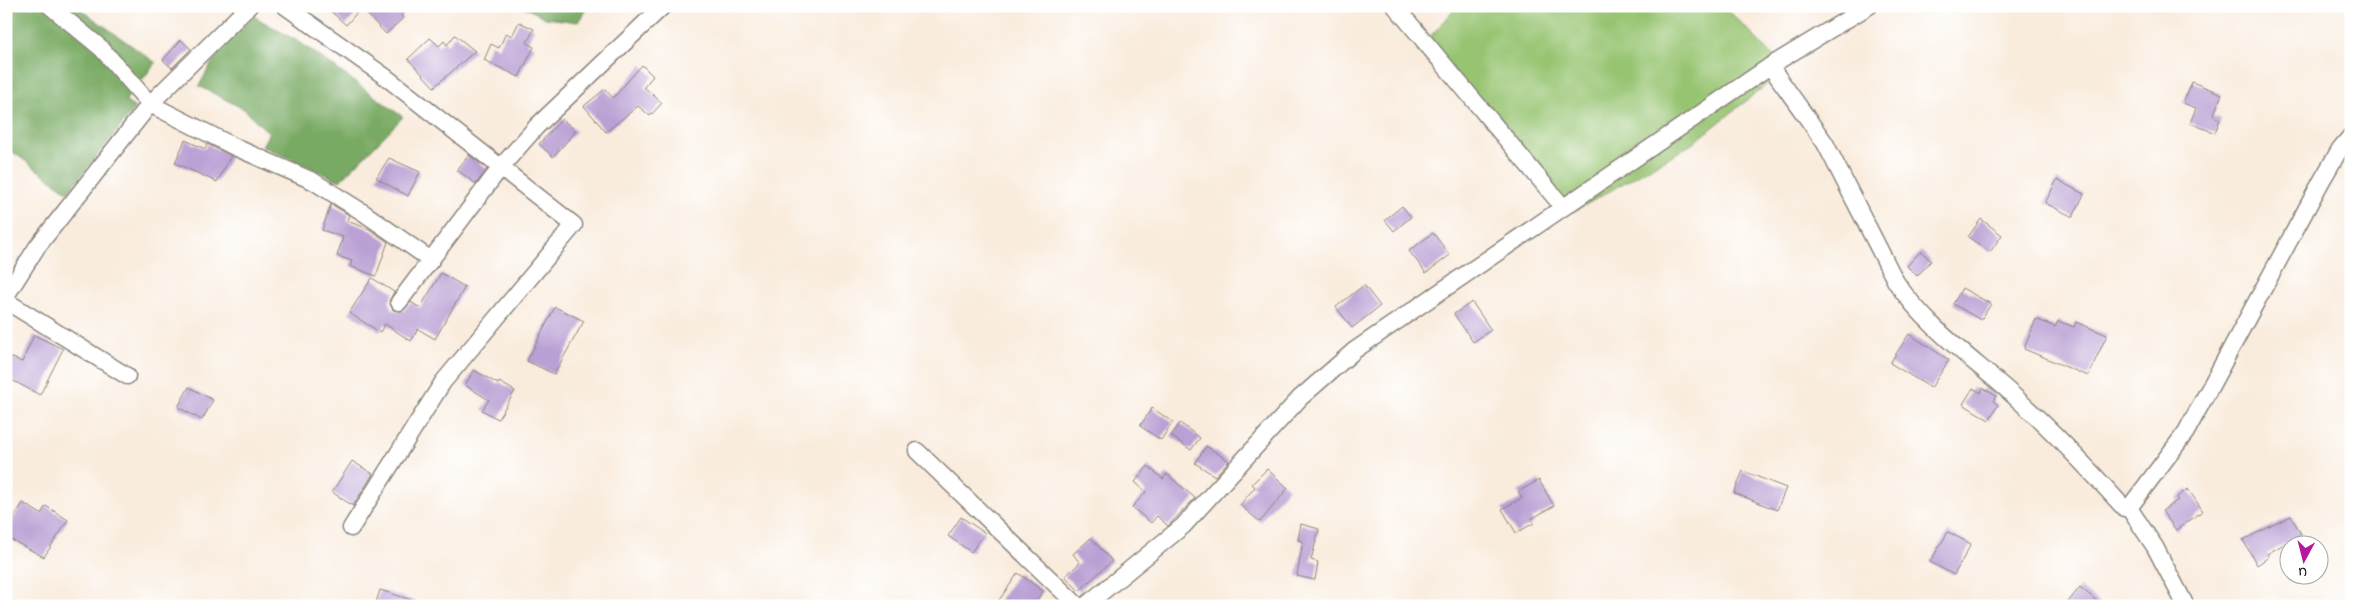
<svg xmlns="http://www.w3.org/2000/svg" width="2357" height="612" font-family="'Indie Flower',sans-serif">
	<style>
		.green { fill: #97c471; stroke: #5a7046 }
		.forest { fill: #79aa63; stroke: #4a6340 }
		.building { fill: #baa0d4 }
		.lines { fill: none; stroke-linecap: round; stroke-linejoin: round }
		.street-casing { stroke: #8a847c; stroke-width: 19 }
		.street { stroke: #fff; stroke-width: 16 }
	</style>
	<rect width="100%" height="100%" fill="#fff"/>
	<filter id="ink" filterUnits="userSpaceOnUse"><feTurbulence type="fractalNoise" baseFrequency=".02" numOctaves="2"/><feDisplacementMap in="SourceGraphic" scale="10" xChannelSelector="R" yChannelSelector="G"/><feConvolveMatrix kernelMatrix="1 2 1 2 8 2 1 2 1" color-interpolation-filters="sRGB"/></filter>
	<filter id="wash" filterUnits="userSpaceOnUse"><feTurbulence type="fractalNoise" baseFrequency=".0096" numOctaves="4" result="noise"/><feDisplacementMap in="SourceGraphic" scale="20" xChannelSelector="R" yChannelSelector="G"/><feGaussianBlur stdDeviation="1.12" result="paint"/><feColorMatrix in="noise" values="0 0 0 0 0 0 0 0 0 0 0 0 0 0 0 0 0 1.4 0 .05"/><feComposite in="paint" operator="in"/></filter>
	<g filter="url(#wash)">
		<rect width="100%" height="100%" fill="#f9ecdd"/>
		<path class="green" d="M 1458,6 L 1724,6 L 1786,69 L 1692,144 L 1573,212 L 1417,51 Z"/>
		<g class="forest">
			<path d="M 6,6 L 30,6 L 34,9 L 35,6 L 76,6 L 156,63 L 125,101 L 135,108 L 68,192 L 6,147 Z"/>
			<path d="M 522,6 L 588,6 L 578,22 L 546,18 Z"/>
			<path d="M 253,16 L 301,43 L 403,117 L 340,181 L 262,146 L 269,133 L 244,109 L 199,86 L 216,55 Z"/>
		</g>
		<g id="blocks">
			<g class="building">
				<path d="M 325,6 L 410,6 L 401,16 L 403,18 L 386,34 L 361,8 L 346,25 Z"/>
				<path d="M 519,22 L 534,29 L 527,43 L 534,47 L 519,77 L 484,60 L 491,44 L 499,48 L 506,33 L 512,36 Z"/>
				<path d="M 455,35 L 475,51 L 434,87 L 408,59 L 430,38 L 439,46 L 444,41 L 447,45 Z"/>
				<path d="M 181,40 L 191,49 L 172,68 L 163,60 Z"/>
				<path d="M 642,65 L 653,76 L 644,87 L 662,103 L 650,116 L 638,106 L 606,132 L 584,106 L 605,89 L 613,98 Z"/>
				<path d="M 2192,82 L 2222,94 L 2213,116 L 2220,119 L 2215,133 L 2190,123 L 2196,108 L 2183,103 Z"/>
				<path d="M 562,119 L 576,131 L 553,157 L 539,144 Z"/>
				<path d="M 185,140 L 205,149 L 207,144 L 231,156 L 217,182 L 175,163 Z"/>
				<path d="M 469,155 L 487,169 L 476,184 L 457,170 Z"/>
				<path d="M 389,158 L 420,172 L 408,196 L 376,178 Z"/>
				<path d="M 2057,180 L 2084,194 L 2073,217 L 2045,203 Z"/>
				<path d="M 331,204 L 349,215 L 347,221 L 369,229 L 388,242 L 376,276 L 350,266 L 352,261 L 337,256 L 343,237 L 322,230 Z"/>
				<path d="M 1402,206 L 1411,217 L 1394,231 L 1385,220 Z"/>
				<path d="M 1981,219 L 2002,235 L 1990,252 L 1968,237 Z"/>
				<path d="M 1433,233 L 1450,255 L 1426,273 L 1409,251 Z"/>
				<path d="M 1921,251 L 1931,261 L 1917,276 L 1907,266 Z"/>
				<path d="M 441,273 L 465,287 L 435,339 L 418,329 L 411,341 L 385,324 L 380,332 L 349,313 L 372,278 L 394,292 L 389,301 L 393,310 L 403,311 L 411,302 L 420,308 Z"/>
				<path d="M 1364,285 L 1380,306 L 1352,328 L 1336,307 Z"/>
				<path d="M 1962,288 L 1991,304 L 1981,320 L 1953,304 Z"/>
				<path d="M 1472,302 L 1491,330 L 1473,342 L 1454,314 Z"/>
				<path d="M 555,307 L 584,321 L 554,374 L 527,361 Z"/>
				<path d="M 2036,319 L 2055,327 L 2058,321 L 2074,327 L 2076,322 L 2107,335 L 2088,376 L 2024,349 Z"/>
				<path d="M 1909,334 L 1949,360 L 1931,388 L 1890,363 Z"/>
				<path d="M 34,335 L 63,349 L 40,395 L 6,377 L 6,355 L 22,362 Z"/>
				<path d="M 474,370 L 498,384 L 499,382 L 515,391 L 498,419 L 482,410 L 489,400 L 465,385 Z"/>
				<path d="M 189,387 L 213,400 L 202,420 L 178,407 Z"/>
				<path d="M 1973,388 L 1981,393 L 1983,388 L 1996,396 L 1993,401 L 1998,405 L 1989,420 L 1963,404 Z"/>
				<path d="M 1152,408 L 1173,422 L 1161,440 L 1140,426 Z"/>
				<path d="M 1180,423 L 1200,438 L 1191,450 L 1171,436 Z"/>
				<path d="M 1206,446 L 1229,461 L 1215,476 L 1195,463 Z"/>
				<path d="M 352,461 L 373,474 L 353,506 L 332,492 Z"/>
				<path d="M 1148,466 L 1163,479 L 1167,474 L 1195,498 L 1168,526 L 1157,516 L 1151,523 L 1132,507 L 1146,492 L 1135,482 Z"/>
				<path d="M 1267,469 L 1288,488 L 1260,522 L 1240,505 L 1255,487 L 1252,484 Z"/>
				<path d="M 1743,471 L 1786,488 L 1777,510 L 1734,493 Z"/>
				<path d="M 1539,480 L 1554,506 L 1531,519 L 1534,523 L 1516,533 L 1502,509 L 1522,498 L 1518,492 Z"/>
				<path d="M 2188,489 L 2203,511 L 2176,530 L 2162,511 L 2178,500 L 2176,498 Z"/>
				<path d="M 23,503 L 41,514 L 46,506 L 68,520 L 44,557 L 6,537 L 6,530 Z"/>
				<path d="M 2291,516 L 2301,534 L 2267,554 L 2269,557 L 2257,565 L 2243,540 Z"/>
				<path d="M 961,517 L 985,533 L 971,552 L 948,536 Z"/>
				<path d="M 1301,524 L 1319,529 L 1311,560 L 1318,562 L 1315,580 L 1297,576 L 1303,541 L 1298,540 Z"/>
				<path d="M 1948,532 L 1971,544 L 1954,575 L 1930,562 Z"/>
				<path d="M 1091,538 L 1112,561 L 1079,591 L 1065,576 L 1080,563 L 1073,554 Z"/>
				<path d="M 1018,573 L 1043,591 L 1033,606 L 995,606 Z"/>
				<path d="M 2080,587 L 2103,606 L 2065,606 Z"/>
				<path d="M 380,590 L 421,603 L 420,606 L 375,606 Z"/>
			</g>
		</g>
	</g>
	<g filter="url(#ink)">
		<use href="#blocks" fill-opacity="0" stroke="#8a847c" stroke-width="1"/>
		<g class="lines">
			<defs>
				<g id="street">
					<path d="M 50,6 L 101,48 L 150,104 L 237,148 L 313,181 L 364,213 L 431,260"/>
					<path d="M 285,6 L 387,78 L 574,225 L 443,382 L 351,528"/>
					<path d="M 1395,6 L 1563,207"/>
					<path d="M 1770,66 L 1825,143 L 1896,282 C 1927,328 1973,359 2014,396 C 2053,431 2089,469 2124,508 L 2129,508 L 2155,547 L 2186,606"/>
					<path d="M 6,296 L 37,247 L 150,104 L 249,6"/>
					<path d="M 6,301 L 127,376"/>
					<path d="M 399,302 L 501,167 L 537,126 L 663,6"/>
					<path d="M 917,451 L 1078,606"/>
					<path d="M 2129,508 L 2186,432 L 2322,180 L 2340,149 L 2351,136"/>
					<path d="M 1085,606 L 1183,526 L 1300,398 L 1355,350 L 1770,66 L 1869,6"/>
				</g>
			</defs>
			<use href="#street" class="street-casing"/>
			<use href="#street" class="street"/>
		</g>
	</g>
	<rect width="2357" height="612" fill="none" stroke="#fff" stroke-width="25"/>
	<g transform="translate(2304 560) rotate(187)"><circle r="24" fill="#ffffff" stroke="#a4a4a4"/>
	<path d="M0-4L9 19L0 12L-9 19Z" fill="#b5179e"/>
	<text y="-8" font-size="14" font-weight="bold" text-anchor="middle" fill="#1c1c1c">U</text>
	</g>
</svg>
